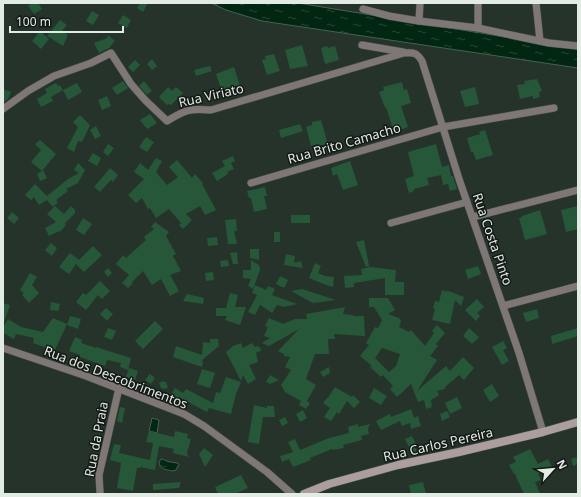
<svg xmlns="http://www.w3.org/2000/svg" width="581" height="497" font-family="'Noto Sans',sans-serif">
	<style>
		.water { fill: url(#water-ripples); stroke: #456251 }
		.building { fill: #265739; fill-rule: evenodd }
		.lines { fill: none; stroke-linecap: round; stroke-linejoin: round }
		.street-casing { stroke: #445048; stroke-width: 8 }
		.secondary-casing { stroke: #445048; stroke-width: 9 }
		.street { stroke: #7f7676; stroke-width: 7 }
		.secondary { stroke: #ac9e9e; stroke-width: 8 }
		.labels { text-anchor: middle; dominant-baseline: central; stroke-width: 3; stroke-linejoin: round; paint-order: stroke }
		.street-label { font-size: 13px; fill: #e3ebe5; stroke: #131915 }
	</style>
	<defs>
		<pattern id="water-ripples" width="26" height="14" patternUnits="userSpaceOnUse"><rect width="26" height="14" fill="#012712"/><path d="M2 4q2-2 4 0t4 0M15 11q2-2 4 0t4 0" fill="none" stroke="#264634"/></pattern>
	</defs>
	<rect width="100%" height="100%" fill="#26332a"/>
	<g class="water">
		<path d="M 211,3 L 298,3 L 578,49 L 578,68 L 262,21 L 226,10 Z"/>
		<path d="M 152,418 L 159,420 L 157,433 L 149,431 Z"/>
		<path d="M 161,459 C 164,459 167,462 171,462 C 174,463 176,462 179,464 L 176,470 L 173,471 C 166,470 155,468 161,459 Z"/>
	</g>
	<g class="building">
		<path d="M 32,3 L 38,3 L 42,9 L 34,14 L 28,6 Z"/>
		<path d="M 140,3 L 148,3 L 143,12 L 137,8 Z"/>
		<path d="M 92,11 L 99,15 L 93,25 L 86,21 Z"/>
		<path d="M 123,15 L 131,20 L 127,28 L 118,23 Z"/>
		<path d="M 60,20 L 67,25 L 62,31 L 68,35 L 63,46 L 47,36 Z"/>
		<path d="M 40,31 L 49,39 L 41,49 L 32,41 Z"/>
		<path d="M 108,35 L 115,41 L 109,48 L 99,53 L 94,43 L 107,38 Z"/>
		<path d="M 302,45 L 308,66 L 290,69 L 285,50 Z"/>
		<path d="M 327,46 L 328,48 L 335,46 L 339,60 L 325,64 L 321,48 Z"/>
		<path d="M 274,54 L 280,71 L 267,75 L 262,60 L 266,59 L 265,56 Z"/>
		<path d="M 152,59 L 157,66 L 152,70 L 147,64 Z"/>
		<path d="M 135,60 L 140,65 L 133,72 L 128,67 Z"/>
		<path d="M 210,66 L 212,71 L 196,76 L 194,70 Z"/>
		<path d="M 234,67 L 240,86 L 222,92 L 216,74 Z"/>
		<path d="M 537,79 L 542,91 L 539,92 L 540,97 L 533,99 L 533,96 L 520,99 L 517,85 L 525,84 L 524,81 Z"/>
		<path d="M 123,81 L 128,88 L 117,95 L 112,88 Z"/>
		<path d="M 144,81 L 152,91 L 147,95 L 139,86 Z"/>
		<path d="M 402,82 L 404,90 L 407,89 L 411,103 L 401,106 L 408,127 L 394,132 L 386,107 L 385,108 L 379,92 L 384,90 L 383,87 Z"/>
		<path d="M 56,83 L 58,86 L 60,85 L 63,90 L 51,97 L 53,101 L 41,107 L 37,99 L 47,93 L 45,89 Z"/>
		<path d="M 77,83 L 82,92 L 68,100 L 63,90 Z"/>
		<path d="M 168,87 L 172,91 L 176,87 L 183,93 L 171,105 L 169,104 L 167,105 L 159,97 Z"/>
		<path d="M 475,87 L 479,104 L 465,107 L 460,91 Z"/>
		<path d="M 3,89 L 11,92 L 8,99 L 3,103 Z"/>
		<path d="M 107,96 L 111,106 L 102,110 L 98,100 Z"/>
		<path d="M 150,114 L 157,123 L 147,129 L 140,120 Z"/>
		<path d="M 80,115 L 90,125 L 82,142 L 78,141 L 74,152 L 67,148 L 78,127 L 73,122 Z"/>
		<path d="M 321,120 L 328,144 L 319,146 L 318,144 L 311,146 L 306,127 L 312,125 L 312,122 Z"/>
		<path d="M 300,124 L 303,131 L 281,138 L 279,130 Z"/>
		<path d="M 96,126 L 101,136 L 95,139 L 90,130 Z"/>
		<path d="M 485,130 L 493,155 L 476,160 L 473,152 L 471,152 L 467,138 L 480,134 L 479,132 Z"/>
		<path d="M 146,137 L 154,142 L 147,152 L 139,147 Z"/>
		<path d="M 40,140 L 56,154 L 42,171 L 31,162 L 41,150 L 35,144 Z"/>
		<path d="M 108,144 L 114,148 L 108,156 L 103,152 Z"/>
		<path d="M 436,144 L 442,167 L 449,165 L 451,176 L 453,176 L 457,189 L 450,191 L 448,184 L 443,185 L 441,175 L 427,178 L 429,185 L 414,189 L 414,191 L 409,193 L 405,179 L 414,176 L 408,152 Z"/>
		<path d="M 93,153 L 101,158 L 97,166 L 88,161 Z"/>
		<path d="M 233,156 L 235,161 L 231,163 L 234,169 L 227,172 L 228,174 L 217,181 L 212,173 L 225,166 L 222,161 Z"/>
		<path d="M 156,158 L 162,161 L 156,172 L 167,185 L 178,177 L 169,167 L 177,160 L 192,178 L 195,174 L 203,183 L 202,184 L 216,210 L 205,215 L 200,206 L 186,214 L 192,220 L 183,229 L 179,225 L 181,223 L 169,209 L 156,218 L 150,208 L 148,209 L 142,198 L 136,203 L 128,195 L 144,179 L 134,172 L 140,163 L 148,170 Z"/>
		<path d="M 350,161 L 358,185 L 343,190 L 337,174 L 333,176 L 331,168 Z"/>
		<path d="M 78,163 L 85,170 L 78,183 L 66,189 L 68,191 L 56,200 L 58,202 L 53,207 L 47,200 L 39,205 L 34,197 L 31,200 L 25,195 L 35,184 L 47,196 L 68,179 L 79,173 L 74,170 Z"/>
		<path d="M 110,168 L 118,175 L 113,182 L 111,180 L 100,192 L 94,187 Z"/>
		<path d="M 43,170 L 47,178 L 40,181 L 37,174 Z"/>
		<path d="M 265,187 L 267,196 L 264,196 L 267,209 L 254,212 L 251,198 L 249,198 L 247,191 Z"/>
		<path d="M 55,206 L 64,214 L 71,206 L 75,210 L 75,213 L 65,223 L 66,225 L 60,232 L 59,231 L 49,236 L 45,228 L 56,222 L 47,214 Z"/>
		<path d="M 578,206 L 578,229 L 566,232 L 561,210 Z"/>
		<path d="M 540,210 L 547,234 L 525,240 L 519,218 L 522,217 L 522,216 Z"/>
		<path d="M 12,212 L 19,218 L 14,224 L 7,218 Z"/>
		<rect x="291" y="215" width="19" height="8"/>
		<path d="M 83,218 L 92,224 L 84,235 L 76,230 Z"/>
		<path d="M 236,219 L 237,231 L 234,231 L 237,244 L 228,244 L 225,220 Z"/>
		<path d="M 155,222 L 169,232 L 166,236 L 176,254 L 173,256 L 181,271 L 170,275 L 179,291 L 170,296 L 161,279 L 152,285 L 143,271 L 132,282 L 133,283 L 128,288 L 122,283 L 129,275 L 116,264 L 123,255 L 126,258 L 146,240 L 144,237 L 154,229 L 151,227 Z"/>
		<rect x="274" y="232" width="6" height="10"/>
		<path d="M 217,237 L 218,245 L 208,246 L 207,238 Z"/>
		<path d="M 364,240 L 369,266 L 366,267 L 356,242 Z"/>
		<path d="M 51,243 L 57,248 L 52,256 L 45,250 Z"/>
		<path d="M 93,246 L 102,255 L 84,272 L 76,264 L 69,274 L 59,267 L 70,253 L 79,260 Z"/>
		<path d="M 250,249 L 259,249 L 259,260 L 250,258 Z"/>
		<path d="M 237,252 L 238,264 L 233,264 L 230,253 Z"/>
		<path d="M 286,254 L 295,256 L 294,263 L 301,261 L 303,268 L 284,265 Z"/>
		<path d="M 228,260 L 229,266 L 221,267 L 220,261 Z"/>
		<path d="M 251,260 L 259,265 L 260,270 L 253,289 L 248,286 L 251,279 L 243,278 L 243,270 L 251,270 Z"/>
		<path d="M 315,263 L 321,266 L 318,273 L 325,276 L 334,277 L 333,287 L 326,285 L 309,278 Z"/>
		<path d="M 478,266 L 481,274 L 468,279 L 465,270 Z"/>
		<path d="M 370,267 L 396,270 L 395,282 L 404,282 L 404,295 L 385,295 L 385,278 L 354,283 L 354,287 L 345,288 L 344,276 L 362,275 L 361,269 Z"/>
		<path d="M 108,268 L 112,273 L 108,277 L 104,272 Z"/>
		<path d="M 213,272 L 214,280 L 206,281 L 205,273 Z"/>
		<path d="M 30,273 L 37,277 L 32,285 L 39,293 L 29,303 L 22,295 L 24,293 L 20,290 Z"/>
		<path d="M 280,276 L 288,280 L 285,287 L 282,287 L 276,284 Z"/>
		<path d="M 100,281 L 110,291 L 102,299 L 98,295 L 86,310 L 76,302 L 83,293 L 86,295 Z"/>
		<path d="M 255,285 L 266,290 L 268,286 L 275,289 L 272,295 L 297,304 L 284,307 L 277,305 L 272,313 L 260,305 L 255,315 L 248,312 L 257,295 L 252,293 Z"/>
		<path d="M 302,289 L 336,300 L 313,303 L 291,291 Z"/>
		<path d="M 442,290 L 447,292 L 446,290 L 464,297 L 461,306 L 455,300 L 450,324 L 432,320 L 435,309 L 433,308 L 435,301 L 439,302 Z"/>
		<path d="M 230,293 L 238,295 L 235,307 L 246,307 L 240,325 L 225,320 L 227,316 L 216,316 L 216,308 L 226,308 Z"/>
		<path d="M 187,294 L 204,298 L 203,304 L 183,301 Z"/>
		<path d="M 369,298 L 388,298 L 395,310 L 388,314 L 399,318 L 401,321 L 399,327 L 409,332 L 411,330 L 425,346 L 434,333 L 432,331 L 437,325 L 445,333 L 436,344 L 438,346 L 430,356 L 437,360 L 417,391 L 446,366 L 450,371 L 463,357 L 474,368 L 464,380 L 459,375 L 445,387 L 445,389 L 437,391 L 439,395 L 431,400 L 432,407 L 426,409 L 424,400 L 418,402 L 411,384 L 397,397 L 390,389 L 393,386 L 383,375 L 381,377 L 370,367 L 372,366 L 360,356 L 369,345 L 366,343 L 375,327 L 378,328 L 382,320 L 374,307 L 369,307 ZM 382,348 L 400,354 L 396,366 L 389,372 L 375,358 Z"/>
		<path d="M 477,299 L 484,307 L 477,313 L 480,316 L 476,321 L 465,310 Z"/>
		<path d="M 51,302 L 60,304 L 58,311 L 50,310 Z"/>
		<path d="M 3,303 L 10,305 L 4,322 L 3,322 Z"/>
		<path d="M 345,307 L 343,314 L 353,315 L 353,316 L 364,316 L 365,336 L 334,334 L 335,339 L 328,339 L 329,354 L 315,354 L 306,379 L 316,385 L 307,401 L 310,403 L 306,409 L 299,405 L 301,401 L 285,392 L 281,385 L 291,370 L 285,367 L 290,357 L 284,356 L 284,354 L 278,351 L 299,329 L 269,346 L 262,343 L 270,338 L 264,336 L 268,327 L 265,326 L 269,318 L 283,324 L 295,319 L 307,319 L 306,314 Z"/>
		<path d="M 106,308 L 113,314 L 107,321 L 100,314 Z"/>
		<path d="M 537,309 L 539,318 L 526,322 L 523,313 Z"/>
		<path d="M 70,316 L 81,319 L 78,329 L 67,325 Z"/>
		<path d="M 53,318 L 67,324 L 55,350 L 47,347 L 47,348 L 33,343 L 34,338 L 16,334 L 14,339 L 3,333 L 3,327 L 8,319 L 21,327 L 43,332 Z"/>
		<path d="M 155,321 L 163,329 L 143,349 L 135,341 Z"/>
		<path d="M 108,328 L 116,331 L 112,340 L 104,337 Z"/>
		<path d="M 469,328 L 479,337 L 472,344 L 463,336 Z"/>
		<path d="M 578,328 L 578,336 L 552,344 L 551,336 Z"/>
		<path d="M 75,337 L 82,340 L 81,343 L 96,348 L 96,347 L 131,358 L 128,370 L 120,367 L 121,363 L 107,360 L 105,366 L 80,357 L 80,355 L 69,351 Z"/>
		<path d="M 210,339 L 218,339 L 219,346 L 207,356 L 205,356 L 206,357 L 202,360 L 203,363 L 202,367 L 173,357 L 176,346 L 202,355 L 203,342 L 210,343 Z"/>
		<path d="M 503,341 L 507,348 L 503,350 L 509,361 L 502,365 L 492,347 Z"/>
		<path d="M 241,343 L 243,348 L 252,343 L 255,347 L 258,346 L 262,350 L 256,353 L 258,362 L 249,365 L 256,379 L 248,384 L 243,375 L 241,381 L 226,352 L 233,346 Z"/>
		<path d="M 329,367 L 330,373 L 323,377 L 320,372 Z"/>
		<path d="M 129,368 L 138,371 L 135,380 L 126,377 Z"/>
		<path d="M 202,369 L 215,373 L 210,388 L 197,384 Z"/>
		<path d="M 150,374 L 155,378 L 151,384 L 145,380 Z"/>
		<path d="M 270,375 L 279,380 L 270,384 L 266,382 Z"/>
		<path d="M 226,377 L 241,382 L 236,394 L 231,414 L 209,408 L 207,412 L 179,397 L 177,400 L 170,396 L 175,388 L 183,393 L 186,389 L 213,403 L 216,392 L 220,393 Z"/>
		<path d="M 163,381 L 166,382 L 168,388 L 164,389 L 161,388 L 159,383 Z"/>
		<path d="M 492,384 L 499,396 L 490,402 L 483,390 Z"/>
		<path d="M 335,387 L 352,397 L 353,395 L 360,402 L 354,408 L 347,401 L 339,414 L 337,412 L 331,421 L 324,417 L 330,408 L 323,403 L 327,398 L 328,398 L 330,394 L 331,394 L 331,393 Z"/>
		<path d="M 374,388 L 387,396 L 381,405 L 369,398 Z"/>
		<path d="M 457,397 L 462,408 L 450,414 L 445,403 Z"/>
		<path d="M 254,405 L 267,408 L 267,406 L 274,406 L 275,417 L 263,417 L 259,444 L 248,442 Z"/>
		<path d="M 120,407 L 125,408 L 122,423 L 117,421 Z"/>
		<path d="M 411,409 L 414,418 L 418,416 L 421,426 L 411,429 L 410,423 L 402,426 L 400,421 L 381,430 L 376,421 L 390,414 L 391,417 Z"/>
		<path d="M 303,410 L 307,418 L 300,422 L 296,414 Z"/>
		<path d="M 447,411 L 450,417 L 442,421 L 440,414 Z"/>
		<path d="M 285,417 L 288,423 L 282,426 L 279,420 Z"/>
		<path d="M 358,424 L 358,427 L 370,424 L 368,429 L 369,434 L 361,436 L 362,440 L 343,445 L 344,448 L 333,450 L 332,449 L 310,458 L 311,460 L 293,467 L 289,459 L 282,462 L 280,456 L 293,452 L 288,442 L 295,439 L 300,450 L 329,438 L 349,433 L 348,427 Z"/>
		<path d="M 149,431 L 174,437 L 175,431 L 188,434 L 187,438 L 191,439 L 187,453 L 189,457 L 173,453 L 174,449 L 159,446 L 155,470 L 140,467 L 140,468 L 137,468 L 133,491 L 117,488 L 121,463 L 110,460 L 114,444 L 121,445 L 119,453 L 150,460 L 153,443 L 146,442 Z"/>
		<path d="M 412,436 L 416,444 L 414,445 L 417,451 L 412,453 L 405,439 Z"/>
		<path d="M 204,448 L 213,455 L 205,467 L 199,454 Z"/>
		<path d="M 530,449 L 538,464 L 548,459 L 552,467 L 538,474 L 541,480 L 535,482 L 540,494 L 524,494 L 515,474 L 514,474 L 509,465 L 516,462 L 513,457 Z"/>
		<path d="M 578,457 L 578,464 L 573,466 L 571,459 Z"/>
		<path d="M 241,475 L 248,488 L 235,494 L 218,494 L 215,487 Z"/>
		<path d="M 181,482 L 179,488 L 153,490 L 153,484 Z"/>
		<path d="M 423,482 L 426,494 L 411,494 L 409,485 Z"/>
	</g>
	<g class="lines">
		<defs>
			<g id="street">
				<path d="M 478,3 L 478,28"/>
				<path d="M 536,3 L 540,41"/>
				<path d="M 363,9 L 389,16 L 419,21 L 478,28 L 549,43 L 578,46"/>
				<path d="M 419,21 L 420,3"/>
				<path d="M 362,45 L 403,52"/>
				<path d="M 3,109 L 28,91 L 54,76 L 91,63 L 111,53 L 131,84 L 145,100 L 167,121 C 185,110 190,108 211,110 L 404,53 C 414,52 417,53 422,61 L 459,179 L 519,353 L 543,432"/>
				<path d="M 251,183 L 443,127 L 554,108"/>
				<path d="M 473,217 L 578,190"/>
				<path d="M 391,223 L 467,202"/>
				<path d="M 503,306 L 578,286"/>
				<path d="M 3,348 L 86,376 L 184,414 L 204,426 L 267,472 L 292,494"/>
				<path d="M 100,494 L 100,492 L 99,475 L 119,388"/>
			</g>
			<path id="secondary" d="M 304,494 L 329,484 L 398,465 L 459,452 L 543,432 L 578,422"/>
		</defs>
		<use href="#street" class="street-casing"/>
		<use href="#secondary" class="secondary-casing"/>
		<use href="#street" class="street"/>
		<use href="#secondary" class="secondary"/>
	</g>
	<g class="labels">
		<g class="street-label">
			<text transform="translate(211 95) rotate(-13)">Rua Viriato</text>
			<text transform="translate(344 143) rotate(-16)">Rua Brito Camacho</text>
			<text transform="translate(493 239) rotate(71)">Rua Costa Pinto</text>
			<text transform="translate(116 377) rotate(21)">Rua dos Descobrimentos</text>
			<text transform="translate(96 439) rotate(-79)">Rua da Praia</text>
			<text transform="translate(438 444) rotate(-13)">Rua Carlos Pereira</text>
		</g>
	</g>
	<rect width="581" height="497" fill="none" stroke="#e3ebe5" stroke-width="8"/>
	<g transform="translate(553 469) rotate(63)" stroke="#131915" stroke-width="3" paint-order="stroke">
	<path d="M0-3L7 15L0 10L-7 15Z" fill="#e3ebe5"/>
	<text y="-6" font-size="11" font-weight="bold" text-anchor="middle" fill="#e3ebe5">N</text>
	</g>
	<path d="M10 26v6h113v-6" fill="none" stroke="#e3ebe5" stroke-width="2"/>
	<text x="16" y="26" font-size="12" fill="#e3ebe5" stroke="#131915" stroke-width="3" paint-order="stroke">100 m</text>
</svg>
